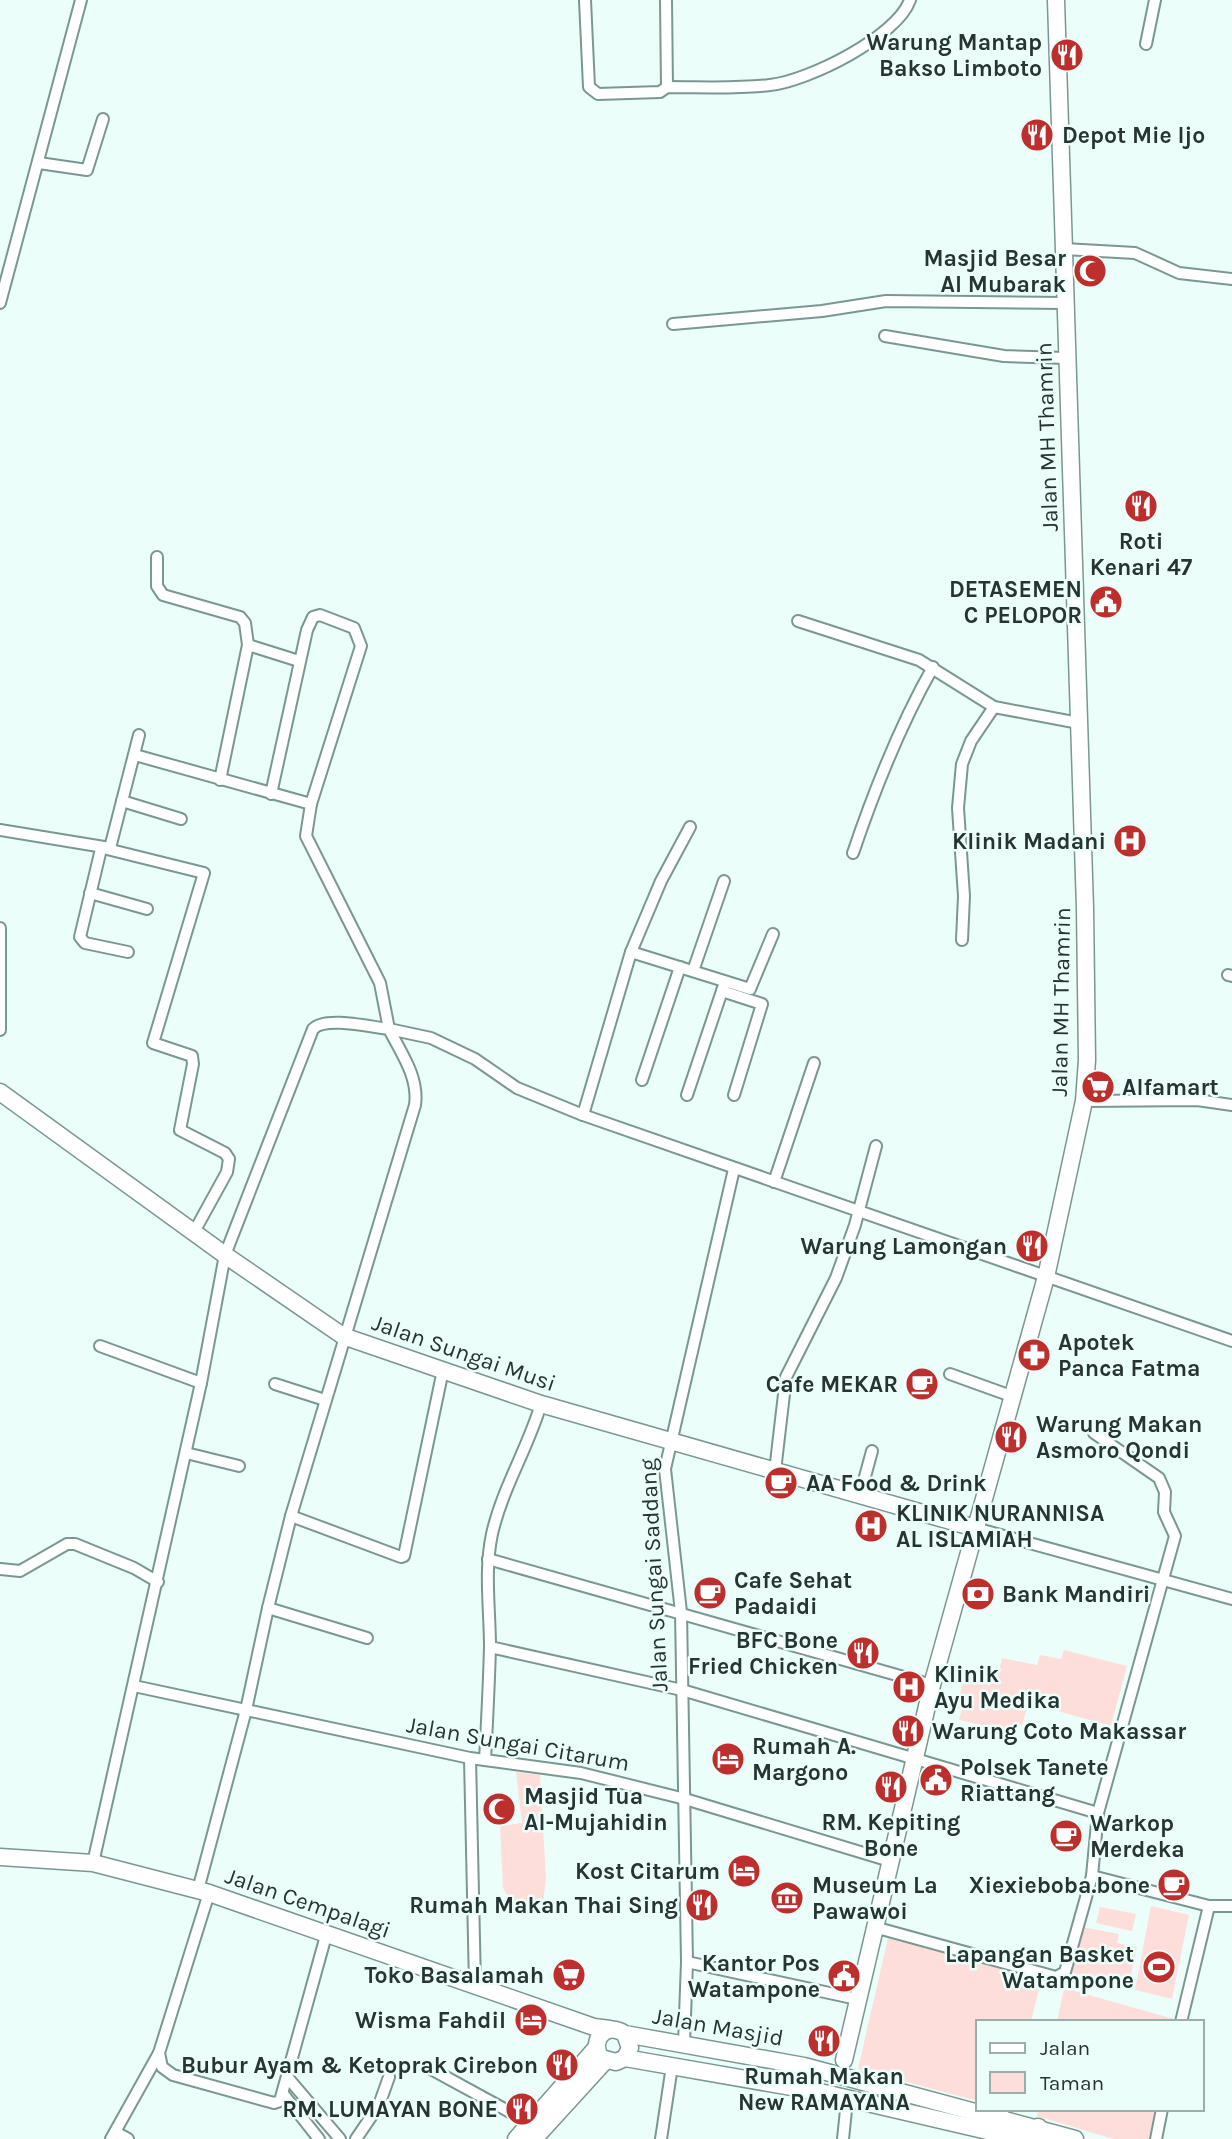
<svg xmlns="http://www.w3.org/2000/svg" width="1232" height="2139" font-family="Karla,sans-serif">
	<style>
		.green { fill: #fededa }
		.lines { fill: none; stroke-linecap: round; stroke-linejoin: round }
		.street-casing { stroke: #7a9791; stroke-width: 14 }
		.secondary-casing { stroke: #7a9791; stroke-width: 19 }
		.primary-casing { stroke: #7a9791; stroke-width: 21 }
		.street { stroke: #fff; stroke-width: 10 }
		.secondary { stroke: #fff; stroke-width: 16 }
		.primary { stroke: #fff; stroke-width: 18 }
		.labels { text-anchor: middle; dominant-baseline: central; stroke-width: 5; stroke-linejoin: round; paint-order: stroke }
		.poi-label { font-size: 23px; font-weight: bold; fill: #283432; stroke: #ebfefa; text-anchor: end }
		.street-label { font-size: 23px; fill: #283432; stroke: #ebfefa }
	</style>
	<rect width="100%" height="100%" fill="#ebfefa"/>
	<g class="green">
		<path d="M 1064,1650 L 1127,1666 L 1111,1726 L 1029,1703 L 1022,1725 L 1017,1724 L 1015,1733 L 959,1720 L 962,1709 L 957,1708 L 964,1676 L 996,1683 L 1002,1658 L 1037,1665 L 1040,1655 L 1061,1659 Z"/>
		<path d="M 516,1772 L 540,1775 L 546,1878 L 543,1903 L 512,1904 L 503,1888 L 500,1826 L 522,1823 Z"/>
		<path d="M 1151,1906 L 1189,1915 L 1172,1999 L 1135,1990 Z"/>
		<path d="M 1100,1907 L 1136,1914 L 1132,1931 L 1096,1923 Z"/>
		<path d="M 1083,1927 L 1119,1934 L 1117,1943 L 1137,1947 L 1129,1985 L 1072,1973 Z"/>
		<path d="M 888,1938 L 1042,1977 L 1031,2022 L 978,2022 L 978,2101 L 858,2069 Z"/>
		<path d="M 1064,1988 L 1174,2019 L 1173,2022 L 1057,2022 Z"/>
		<path d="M 1038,2109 L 1155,2109 L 1149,2139 L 1113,2139 L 1037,2116 Z"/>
	</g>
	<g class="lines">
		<defs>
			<g id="street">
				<path d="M 585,0 L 589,87 L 598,94 L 660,92 L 667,87 C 701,87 736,89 770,85 C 808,81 897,37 910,0"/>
				<path d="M 666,0 L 667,87"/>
				<path d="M 1146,44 L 1155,0"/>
				<path d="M 39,163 L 87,170 L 103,119"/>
				<path d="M 1064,249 L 1135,253 L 1179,273 L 1232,279"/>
				<path d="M 0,303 L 81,0"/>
				<path d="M 673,324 L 822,311 L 886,301 L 1066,303"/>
				<path d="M 885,336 L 1004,356 L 1067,358"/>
				<path d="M 157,557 L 157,586 L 163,595 L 240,617 L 245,623 L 248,645 L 220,780"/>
				<path d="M 798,621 L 919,660 L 994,707"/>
				<path d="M 248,645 L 299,661"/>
				<path d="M 135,755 L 311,804 L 306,836 L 380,983 L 389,1029 L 431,1038 L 475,1059 L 517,1088 L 583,1115 L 1232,1341"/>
				<path d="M 271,794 L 307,630 L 313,617 L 320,615 L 354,628 L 361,646 L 311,804"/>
				<path d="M 122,801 L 181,819"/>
				<path d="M 0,830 L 110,848 L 139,735"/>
				<path d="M 101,849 L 80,937 L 85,943 L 128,952"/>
				<path d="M 107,849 L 204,873 L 153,1043 L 192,1056 L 193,1064 L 180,1130 L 225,1153 L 229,1159 L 227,1172 L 194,1232"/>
				<path d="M 853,853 C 875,788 899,727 933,667"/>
				<path d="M 90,893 L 147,909"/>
				<path d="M 0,928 L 0,1030"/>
				<path d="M 962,940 L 964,896 L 958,808 L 962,764 L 971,741 L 994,707 L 1079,723"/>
				<path d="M 631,952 L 750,989 L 773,934"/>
				<path d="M 693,971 L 724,881"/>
				<path d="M 1228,975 L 1232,976"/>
				<path d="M 722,991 L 762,1004 L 734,1095"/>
				<path d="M 642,1080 L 680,967"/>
				<path d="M 687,1095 L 724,985"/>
				<path d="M 1084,1101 L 1197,1100 L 1232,1105"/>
				<path d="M 583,1115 L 631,952 L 661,881 L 690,827"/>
				<path d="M 774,1182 L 814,1063"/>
				<path d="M 100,1346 L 201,1383"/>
				<path d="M 950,1374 L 1014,1397"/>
				<path d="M 275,1384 L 325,1400"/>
				<path d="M 186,1453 L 239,1466"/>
				<path d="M 775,1471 L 786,1377 L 836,1278 L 855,1225 L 876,1146"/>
				<path d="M 860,1495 L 872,1451"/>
				<path d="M 291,1516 L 401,1557 L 404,1556 L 443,1370"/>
				<path d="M 975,1528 L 1232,1599"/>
				<path d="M 488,1559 L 932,1685"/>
				<path d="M 0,1569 L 20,1571 L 67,1544 L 75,1544 L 134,1568 L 158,1582"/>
				<path d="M 268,1608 L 367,1638"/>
				<path d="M 490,1647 L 682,1690 L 1098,1813"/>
				<path d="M 134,1686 L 470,1758 L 581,1773 L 685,1799 L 890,1861"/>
				<path d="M 470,1758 L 475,1985"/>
				<path d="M 485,1760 C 487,1723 489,1685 490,1647 C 490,1610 484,1571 492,1534 C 502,1489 528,1448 541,1404"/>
				<path d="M 93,1863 L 201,1383 L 225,1255 L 313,1029 C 325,1016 371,1027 389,1029 C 401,1053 419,1077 415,1105 L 291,1516 L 268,1608 L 246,1710 L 198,1890"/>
				<path d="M 1092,1876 L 1209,1906 L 1232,1906"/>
				<path d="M 874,1927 L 1056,1977 L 1065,1972 L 1092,1876 L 1098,1813 L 1175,1536 L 1164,1512 L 1165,1492 L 1159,1478 L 1094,1433"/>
				<path d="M 687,1962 L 857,1999"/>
				<path d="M 1181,2022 L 1209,1906"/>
				<path d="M 684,2043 L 687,1962 L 681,1612 L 665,1469 L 734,1169"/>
				<path d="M 159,2053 L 162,2067 L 173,2075 L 274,2103 L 280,2101 L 327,1932"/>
				<path d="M 431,2069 L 530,2123"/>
				<path d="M 288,2078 L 340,2139"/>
				<path d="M 284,2095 L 319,2139"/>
				<path d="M 115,2132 L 128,2139"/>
				<path d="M 111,2139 L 159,2053 L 209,1893"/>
				<path d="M 356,2139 L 379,2105 L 389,2077"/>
				<path d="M 661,2139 L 672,2066"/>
				<path d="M 843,2139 L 846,2110 L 851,2100"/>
				<path d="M 1156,2139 L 1162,2109"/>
			</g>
			<g id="secondary">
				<path d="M 0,1092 L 225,1255 L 343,1336 L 541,1404 L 975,1528"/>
				<path d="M 0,1857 L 93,1863 L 209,1893 L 594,2027 L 610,2029"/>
				<path d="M 625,2034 L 630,2048 L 625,2058 L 616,2062 L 601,2058 C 589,2040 606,2021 625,2034 L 804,2066 L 1075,2139"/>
				<path d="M 625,2058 L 820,2092 L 1022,2139"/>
				<path d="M 844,2060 L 932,1685 L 1046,1277 L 1084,1101 L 1087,1060 L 1085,908 L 1056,0"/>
				<path d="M 516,2139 L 596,2048"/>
				<path d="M 534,2139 L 605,2061"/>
			</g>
			<g id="primary">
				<path d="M 997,2133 L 1001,2118"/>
				<path d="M 1035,2139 L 1038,2128"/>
			</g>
		</defs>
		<use href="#street" class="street-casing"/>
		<use href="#secondary" class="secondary-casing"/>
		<use href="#primary" class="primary-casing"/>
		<use href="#street" class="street"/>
		<use href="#secondary" class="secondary"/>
		<use href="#primary" class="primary"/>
	</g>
	<defs>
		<symbol id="restaurant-disc" viewBox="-11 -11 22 22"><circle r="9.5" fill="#bd2f2d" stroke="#ebfefa"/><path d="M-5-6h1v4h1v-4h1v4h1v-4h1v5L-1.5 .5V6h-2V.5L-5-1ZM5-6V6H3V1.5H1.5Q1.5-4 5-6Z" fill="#fff"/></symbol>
		<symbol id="mosque-disc" viewBox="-11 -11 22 22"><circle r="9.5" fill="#bd2f2d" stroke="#ebfefa"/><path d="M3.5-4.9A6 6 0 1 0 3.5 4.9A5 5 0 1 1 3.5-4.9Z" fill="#fff"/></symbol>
		<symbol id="civic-disc" viewBox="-11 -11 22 22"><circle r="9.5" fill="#bd2f2d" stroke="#ebfefa"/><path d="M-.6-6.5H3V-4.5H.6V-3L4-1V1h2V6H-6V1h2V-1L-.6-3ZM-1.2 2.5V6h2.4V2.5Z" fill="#fff"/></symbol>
		<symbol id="hospital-disc" viewBox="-11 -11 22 22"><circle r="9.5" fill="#bd2f2d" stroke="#ebfefa"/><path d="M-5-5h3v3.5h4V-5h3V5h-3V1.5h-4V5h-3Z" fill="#fff"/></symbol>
		<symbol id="supermarket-disc" viewBox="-11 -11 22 22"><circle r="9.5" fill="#bd2f2d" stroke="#ebfefa"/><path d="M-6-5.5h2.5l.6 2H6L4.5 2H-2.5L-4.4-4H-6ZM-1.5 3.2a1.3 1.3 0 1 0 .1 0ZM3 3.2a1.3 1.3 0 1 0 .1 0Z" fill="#fff"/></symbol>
		<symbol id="pharmacy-disc" viewBox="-11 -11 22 22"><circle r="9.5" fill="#bd2f2d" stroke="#ebfefa"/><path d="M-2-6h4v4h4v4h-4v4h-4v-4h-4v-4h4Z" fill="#fff"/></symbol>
		<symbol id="cafe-disc" viewBox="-11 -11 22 22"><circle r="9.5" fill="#bd2f2d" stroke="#ebfefa"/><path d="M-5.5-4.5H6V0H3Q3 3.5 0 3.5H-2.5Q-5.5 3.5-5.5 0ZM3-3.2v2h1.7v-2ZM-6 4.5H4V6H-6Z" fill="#fff"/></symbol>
		<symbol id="bank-disc" viewBox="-11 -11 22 22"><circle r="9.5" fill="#bd2f2d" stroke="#ebfefa"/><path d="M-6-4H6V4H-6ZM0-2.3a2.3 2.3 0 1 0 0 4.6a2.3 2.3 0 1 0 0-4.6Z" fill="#fff"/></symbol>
		<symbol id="hotel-disc" viewBox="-11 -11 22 22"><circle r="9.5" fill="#bd2f2d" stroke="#ebfefa"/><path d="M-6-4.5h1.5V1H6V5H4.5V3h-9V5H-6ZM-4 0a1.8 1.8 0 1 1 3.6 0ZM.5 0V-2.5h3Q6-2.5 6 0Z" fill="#fff"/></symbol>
		<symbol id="museum-disc" viewBox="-11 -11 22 22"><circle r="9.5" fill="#bd2f2d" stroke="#ebfefa"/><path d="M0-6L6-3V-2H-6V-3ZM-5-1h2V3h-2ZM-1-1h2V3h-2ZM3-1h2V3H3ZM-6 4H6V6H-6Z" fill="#fff"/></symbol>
		<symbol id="stadium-disc" viewBox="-11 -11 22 22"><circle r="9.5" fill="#bd2f2d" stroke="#ebfefa"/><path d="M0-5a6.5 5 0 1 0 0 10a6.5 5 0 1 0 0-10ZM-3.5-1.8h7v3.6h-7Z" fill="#fff"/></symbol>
	</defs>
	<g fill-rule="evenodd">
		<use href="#restaurant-disc" x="1048" y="36" width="38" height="38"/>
		<use href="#restaurant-disc" x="1018" y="116" width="38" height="38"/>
		<use href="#mosque-disc" x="1071" y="252" width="38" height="38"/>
		<use href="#restaurant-disc" x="1122" y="487" width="38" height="38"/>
		<use href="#civic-disc" x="1087" y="583" width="38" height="38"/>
		<use href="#hospital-disc" x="1111" y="822" width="38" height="38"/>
		<use href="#supermarket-disc" x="1079" y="1068" width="38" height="38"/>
		<use href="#restaurant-disc" x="1013" y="1227" width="38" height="38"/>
		<use href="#pharmacy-disc" x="1015" y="1336" width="38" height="38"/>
		<use href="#cafe-disc" x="903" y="1365" width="38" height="38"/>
		<use href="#restaurant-disc" x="992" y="1418" width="38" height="38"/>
		<use href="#cafe-disc" x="762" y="1464" width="38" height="38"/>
		<use href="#hospital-disc" x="852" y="1507" width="38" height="38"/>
		<use href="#cafe-disc" x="691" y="1574" width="38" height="38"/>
		<use href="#bank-disc" x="959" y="1575" width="38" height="38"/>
		<use href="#restaurant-disc" x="844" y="1634" width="38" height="38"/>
		<use href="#hospital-disc" x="890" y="1668" width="38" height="38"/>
		<use href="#restaurant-disc" x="889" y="1712" width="38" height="38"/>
		<use href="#hotel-disc" x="709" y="1740" width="38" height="38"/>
		<use href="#civic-disc" x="917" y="1761" width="38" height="38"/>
		<use href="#restaurant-disc" x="872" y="1768" width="38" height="38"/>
		<use href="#mosque-disc" x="480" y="1790" width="38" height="38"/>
		<use href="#cafe-disc" x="1047" y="1817" width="38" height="38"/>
		<use href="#hotel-disc" x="725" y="1852" width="38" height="38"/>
		<use href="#cafe-disc" x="1155" y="1866" width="38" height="38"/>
		<use href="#museum-disc" x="768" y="1879" width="38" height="38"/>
		<use href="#restaurant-disc" x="683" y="1886" width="38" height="38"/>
		<use href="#stadium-disc" x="1140" y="1948" width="38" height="38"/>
		<use href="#supermarket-disc" x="550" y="1956" width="38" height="38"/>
		<use href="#civic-disc" x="825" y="1957" width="38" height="38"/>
		<use href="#hotel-disc" x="512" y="2001" width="38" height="38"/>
		<use href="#restaurant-disc" x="805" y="2022" width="38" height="38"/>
		<use href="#restaurant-disc" x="543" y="2046" width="38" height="38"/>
		<use href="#restaurant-disc" x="503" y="2090" width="38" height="38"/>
	</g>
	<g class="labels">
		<g class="poi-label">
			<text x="1042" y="42">Warung Mantap<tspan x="1042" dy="26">Bakso Limboto</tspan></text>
			<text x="1062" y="135" text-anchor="start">Depot Mie Ijo</text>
			<text x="1066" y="258">Masjid Besar<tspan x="1066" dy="26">Al Mubarak</tspan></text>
			<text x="1141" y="541" text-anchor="middle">Roti<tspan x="1141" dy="26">Kenari 47</tspan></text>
			<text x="1082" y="589">DETASEMEN<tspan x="1082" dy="26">C PELOPOR</tspan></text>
			<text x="1106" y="841">Klinik Madani</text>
			<text x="1122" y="1087" text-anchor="start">Alfamart</text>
			<text x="1007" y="1246">Warung Lamongan</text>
			<text x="1058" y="1342" text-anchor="start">Apotek<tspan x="1058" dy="26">Panca Fatma</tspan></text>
			<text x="898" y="1384">Cafe MEKAR</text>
			<text x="1036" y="1424" text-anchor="start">Warung Makan<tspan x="1036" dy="26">Asmoro Qondi</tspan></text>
			<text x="806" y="1483" text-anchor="start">AA Food &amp; Drink</text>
			<text x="896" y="1513" text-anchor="start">KLINIK NURANNISA<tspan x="896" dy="26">AL ISLAMIAH</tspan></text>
			<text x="734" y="1580" text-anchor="start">Cafe Sehat<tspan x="734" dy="26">Padaidi</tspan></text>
			<text x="1002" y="1594" text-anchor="start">Bank Mandiri</text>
			<text x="838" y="1640">BFC Bone<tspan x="838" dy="26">Fried Chicken</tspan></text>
			<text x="934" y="1674" text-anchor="start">Klinik<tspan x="934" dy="26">Ayu Medika</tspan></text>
			<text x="932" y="1731" text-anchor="start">Warung Coto Makassar</text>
			<text x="752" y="1746" text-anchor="start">Rumah A.<tspan x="752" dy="26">Margono</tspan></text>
			<text x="960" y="1767" text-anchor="start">Polsek Tanete<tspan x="960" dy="26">Riattang</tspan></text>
			<text x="524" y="1796" text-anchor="start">Masjid Tua<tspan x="524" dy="26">Al-Mujahidin</tspan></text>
			<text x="891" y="1822" text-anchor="middle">RM. Kepiting<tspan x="891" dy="26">Bone</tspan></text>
			<text x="1090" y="1823" text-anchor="start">Warkop<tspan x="1090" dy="26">Merdeka</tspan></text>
			<text x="720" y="1871">Kost Citarum</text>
			<text x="812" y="1885" text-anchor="start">Museum La<tspan x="812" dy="26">Pawawoi</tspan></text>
			<text x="1150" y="1885">Xiexieboba.bone</text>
			<text x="678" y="1905">Rumah Makan Thai Sing</text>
			<text x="1134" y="1954">Lapangan Basket<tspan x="1134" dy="26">Watampone</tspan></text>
			<text x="820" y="1963">Kantor Pos<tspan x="820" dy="26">Watampone</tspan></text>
			<text x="544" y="1975">Toko Basalamah</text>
			<text x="506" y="2020">Wisma Fahdil</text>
			<text x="538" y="2065">Bubur Ayam &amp; Ketoprak Cirebon</text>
			<text x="824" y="2076" text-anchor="middle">Rumah Makan<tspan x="824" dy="26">New RAMAYANA</tspan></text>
			<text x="498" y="2109">RM. LUMAYAN BONE</text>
		</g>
		<g class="street-label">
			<text transform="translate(1047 437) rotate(-92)">Jalan MH Thamrin</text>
			<text transform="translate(1061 1002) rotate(-89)">Jalan MH Thamrin</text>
			<text transform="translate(464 1353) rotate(19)">Jalan Sungai Musi</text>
			<text transform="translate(654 1575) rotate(-93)">Jalan Sungai Saddang</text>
			<text transform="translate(518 1744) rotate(10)">Jalan Sungai Citarum</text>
			<text transform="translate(308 1903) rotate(19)">Jalan Cempalagi</text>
			<text transform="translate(718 2027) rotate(10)">Jalan Masjid</text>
		</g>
	</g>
	<rect x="976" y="2020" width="228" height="91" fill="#ebfefa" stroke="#9dadaa" stroke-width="2"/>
	<rect x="990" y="2043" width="35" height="10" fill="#ffffff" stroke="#9dadaa" stroke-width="2"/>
	<text x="1040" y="2055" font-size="21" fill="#283432">Jalan</text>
	<rect x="990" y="2072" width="35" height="21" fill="#fededa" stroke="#9dadaa" stroke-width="2"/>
	<text x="1040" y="2090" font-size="21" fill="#283432">Taman</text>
</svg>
